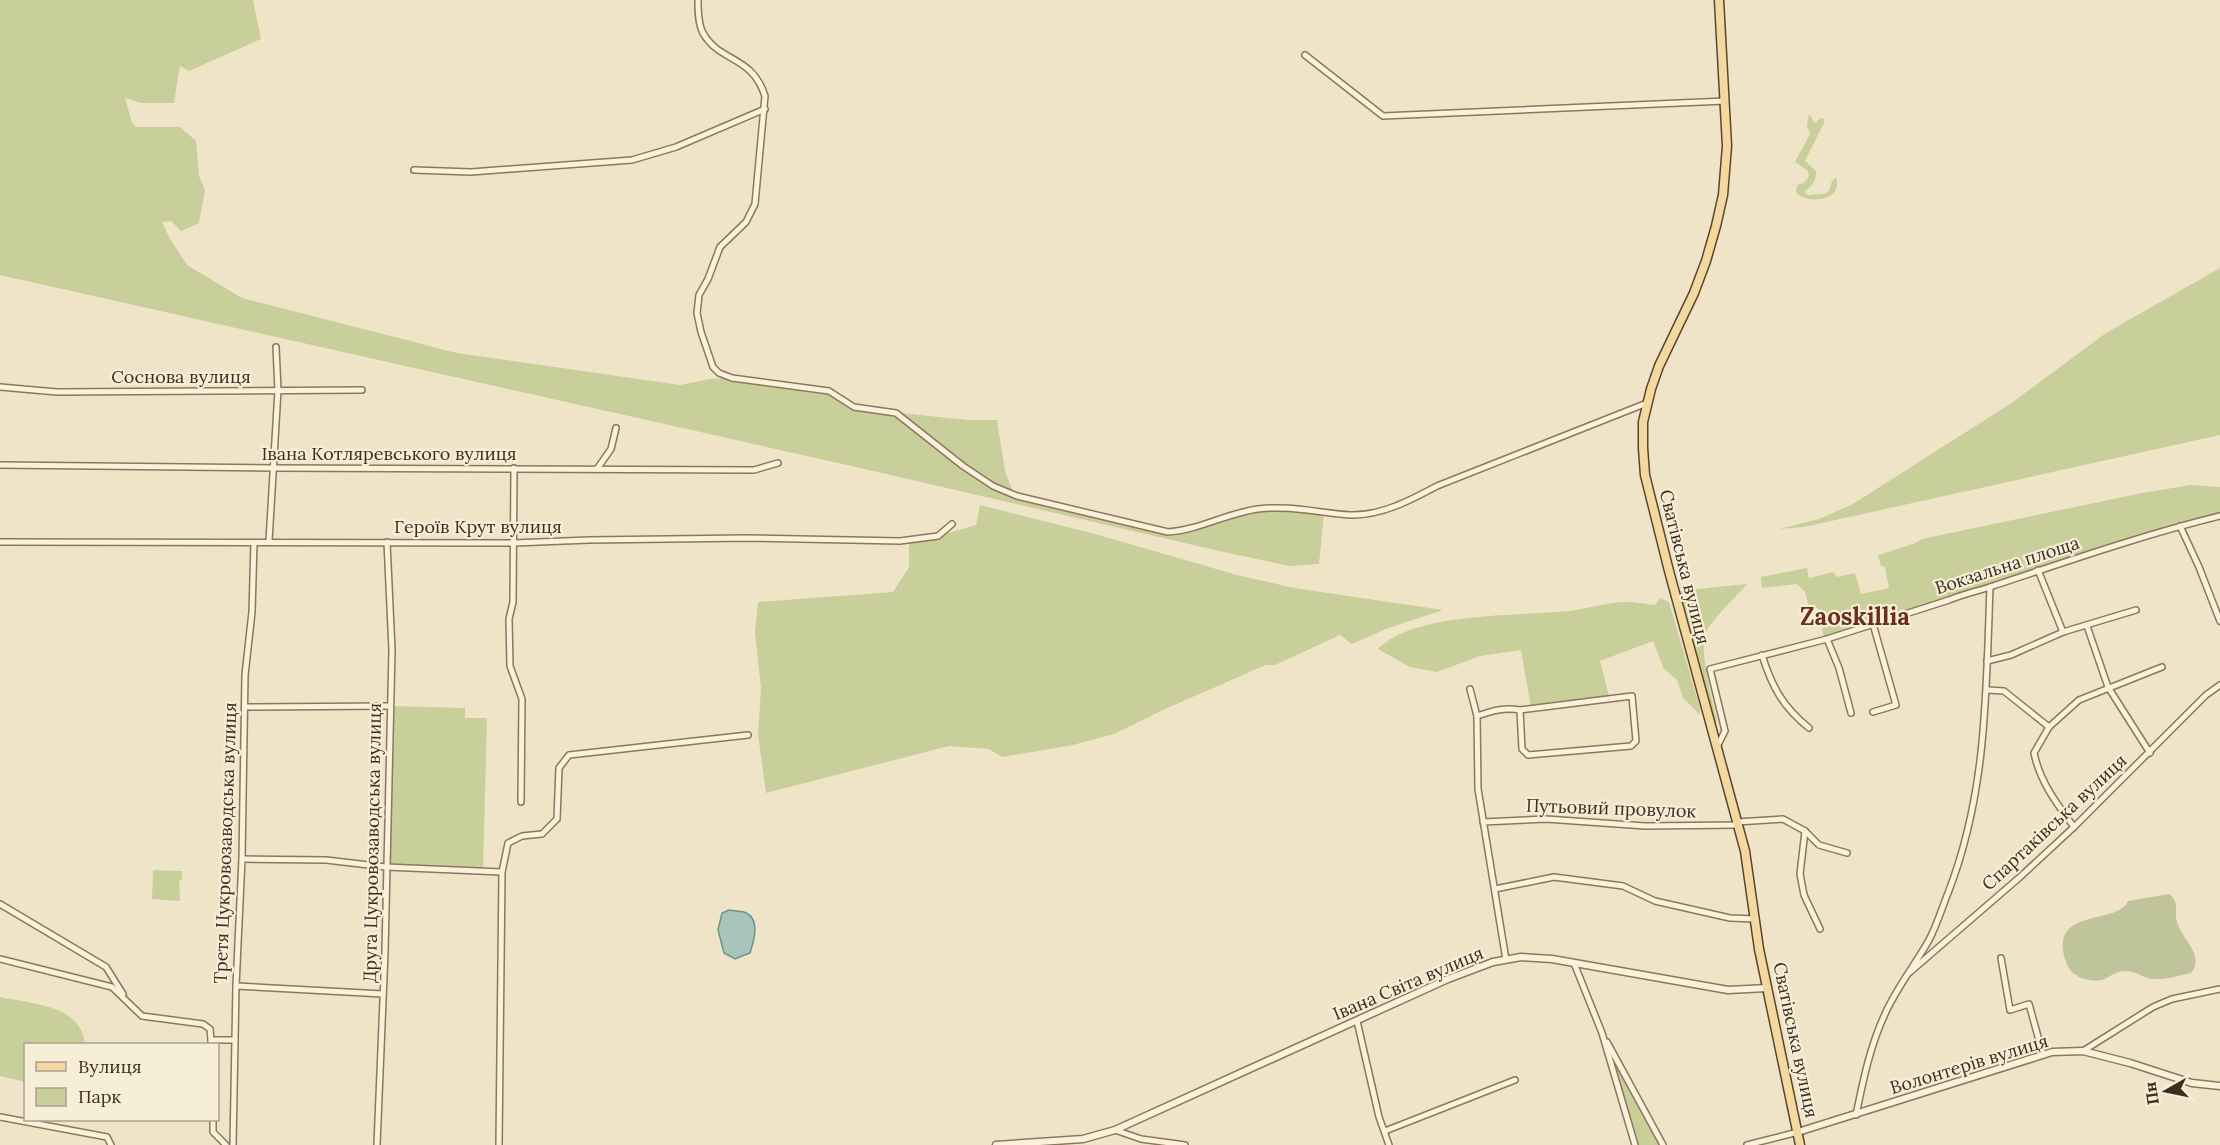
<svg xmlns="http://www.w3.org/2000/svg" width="2220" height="1145" font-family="Lora,serif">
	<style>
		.green { fill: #c9cf9b }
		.cemetery { fill: #bfc49a }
		.water { fill: #a9c4bc; stroke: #6f938a; stroke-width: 1.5 }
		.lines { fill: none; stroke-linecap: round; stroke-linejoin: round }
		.minor-casing { stroke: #8d765c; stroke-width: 8 }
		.tertiary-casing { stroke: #8d765c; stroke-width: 9 }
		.primary-casing { stroke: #5b4430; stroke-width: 11 }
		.minor { stroke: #faf1dc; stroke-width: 5 }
		.tertiary { stroke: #faf1dc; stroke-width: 6 }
		.primary { stroke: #f3d9a0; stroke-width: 8 }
		.labels { text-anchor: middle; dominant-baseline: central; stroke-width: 4.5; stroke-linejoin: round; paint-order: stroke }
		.street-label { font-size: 18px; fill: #3d2e20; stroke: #f7eed8 }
		.district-label { font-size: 24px; font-weight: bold; fill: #6b2e1e; stroke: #f7eed8 }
	</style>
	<rect width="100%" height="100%" fill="#f0e4c8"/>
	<g class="green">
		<path d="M 0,0 L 253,0 L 261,39 L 189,71 L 180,66 L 174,103 L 141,103 L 125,98 L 132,122 L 136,127 L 180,127 L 196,141 L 199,176 L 205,190 L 199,223 L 181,231 L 171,221 L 162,222 L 170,239 L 187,265 L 242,298 L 457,353 L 680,385 L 710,379 L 726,378 L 829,391 L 853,408 L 968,420 L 997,420 L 1005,471 L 1014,494 L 1168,532 L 1259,509 L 1324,513 L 1319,564 L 1289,566 L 1219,551 L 856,467 L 0,275 Z"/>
		<path d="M 1809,114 L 1815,123 L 1821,118 L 1824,119 L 1824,123 L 1805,161 L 1816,171 C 1817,181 1811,187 1804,192 L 1808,195 L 1824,194 L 1829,191 L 1832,181 L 1836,177 C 1837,182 1838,187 1835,191 C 1828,202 1803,202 1796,192 L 1797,185 L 1804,183 L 1809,176 L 1808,171 L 1795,162 L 1810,134 L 1807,126 Z"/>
		<path d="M 2220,268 L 2220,435 L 1804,527 L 1779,529 L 1819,519 L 1853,504 L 2010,404 L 2106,333 Z"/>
		<path d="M 2190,485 L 2220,487 L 2220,516 L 1824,639 L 1818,608 L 1809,608 L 1805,592 L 1797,584 L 1762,588 L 1761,577 L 1807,568 L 1809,578 L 1834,572 L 1836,577 L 1855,573 L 1861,594 L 1889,588 L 1885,567 L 1881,566 L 1878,555 L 1913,544 L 1922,539 L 2137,494 Z"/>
		<path d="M 980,505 L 1095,534 L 1237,575 L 1294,588 L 1443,610 L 1386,629 L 1352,644 L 1340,635 L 1275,665 L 1266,665 L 1165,709 L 1114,734 L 1073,745 L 1002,757 L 989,749 L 949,746 L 766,793 L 758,734 L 761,689 L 755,632 L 758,602 L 893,592 L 909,567 L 909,540 L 938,536 L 976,525 Z"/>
		<path d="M 1747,584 C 1735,598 1716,615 1707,630 C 1697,645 1713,702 1717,721 L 1715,726 L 1677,591 Z"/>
		<path d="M 1660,598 L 1669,602 L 1700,708 L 1700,715 L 1683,698 L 1677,680 L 1664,669 L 1653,641 L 1600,661 L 1609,696 L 1605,699 L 1531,708 L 1521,650 L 1480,656 L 1437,672 L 1410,667 L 1378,649 C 1413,612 1519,616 1568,611 C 1587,609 1608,602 1627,602 C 1636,602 1645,604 1655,605 Z"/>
		<path d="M 390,706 L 465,708 L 465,718 L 487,718 L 483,870 L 386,867 Z"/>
		<path d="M 153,870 L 182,871 L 182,880 L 179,881 L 180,901 L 152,899 Z"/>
		<path d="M 0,997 C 31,1004 81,1004 85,1044 L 26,1044 L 25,1082 L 0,1076 Z"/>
		<path d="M 1602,1033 L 1663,1145 L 1635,1145 Z"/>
	</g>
	<path class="cemetery" d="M 2169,894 C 2181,903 2173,913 2178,925 C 2183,939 2205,957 2191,973 C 2180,975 2166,980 2155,979 C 2143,979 2136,970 2124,971 C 2107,973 2108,985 2085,979 C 2076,977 2069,971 2066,962 C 2047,906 2118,926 2128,901 Z"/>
	<path class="water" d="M 729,910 C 734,911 740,911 744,912 C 761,918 754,941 750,953 L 735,959 L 724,953 L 718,930 L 722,913 Z"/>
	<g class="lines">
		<defs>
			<g id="minor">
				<path d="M 698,0 C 698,10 698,24 703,33 C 720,63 752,55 765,96 L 755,204 L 746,222 L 720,247 L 708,279 L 699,295 L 697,313 L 701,332 L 713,367 L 719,373 L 732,378 L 829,391 L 854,407 L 896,413 L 963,466 L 993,486 L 1017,496 L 1168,532 C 1199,530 1227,513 1258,509 C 1290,505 1319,513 1350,515 C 1381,516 1411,500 1437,486 L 1647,403"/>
				<path d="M 1305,55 L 1383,116 L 1725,101"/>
				<path d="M 414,170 L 471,172 L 632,160 L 676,147 L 765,109"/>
				<path d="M 0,387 L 57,392 L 362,390"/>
				<path d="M 0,465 L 272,468 L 754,470 L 778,463"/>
				<path d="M 514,468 L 513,602 L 509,619 L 510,666 L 522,699 L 521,802"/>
				<path d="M 597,469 L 611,449 L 616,428"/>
				<path d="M 2180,526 L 2199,567 L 2220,621"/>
				<path d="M 269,541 L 278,390 L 276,347"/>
				<path d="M 0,542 L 514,543 L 589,540 L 747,538 L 900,541 L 938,536 L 952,524"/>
				<path d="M 2038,570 L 2063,632"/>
				<path d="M 1873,624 L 1896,705 L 1873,712"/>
				<path d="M 2087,626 L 2108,687 L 2150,753"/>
				<path d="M 1827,639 L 1839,668 L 1851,713"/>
				<path d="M 1762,655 C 1772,687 1783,707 1809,728"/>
				<path d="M 1987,661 L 2011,655 L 2063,632 L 2136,610"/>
				<path d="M 1470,689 L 1477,716 L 1478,789 L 1506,960"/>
				<path d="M 1988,690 L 2004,691 L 2049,727"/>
				<path d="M 245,707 L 390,706"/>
				<path d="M 1477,716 C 1492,711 1504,707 1520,710 L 1632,696 L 1636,741 L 1631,746 L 1528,755 L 1522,749 L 1520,710"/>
				<path d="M 1717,747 L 1725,731 L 1710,669 L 1827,639 L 1949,600 C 1964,594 1978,591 1993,586 C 2068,561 2143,535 2220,516"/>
				<path d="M 1483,822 L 1546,819 L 1645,826 L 1738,825"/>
				<path d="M 1737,822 L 1783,819 L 1805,831 L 1819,845 L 1847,853"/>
				<path d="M 2074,827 C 2057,804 2040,782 2034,753 L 2049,727 L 2079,700 L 2162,667"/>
				<path d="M 1805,831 L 1800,874 L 1804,895 L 1820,929"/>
				<path d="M 242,859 L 326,860 L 386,867 L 502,872"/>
				<path d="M 1495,889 L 1554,877 L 1623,886 L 1655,901 L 1730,918 L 1755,919"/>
				<path d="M 0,904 L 106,967 L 123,994"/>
				<path d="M 2001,958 L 2010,1010 L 2029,1004 L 2043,1055"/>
				<path d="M 0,959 L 112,987 L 142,1016 L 203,1024 L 210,1029 L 211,1040"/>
				<path d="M 1574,963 L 1602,1033 L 1635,1145"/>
				<path d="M 1910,972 L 2020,877 L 2074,827 L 2206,695 L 2220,685"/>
				<path d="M 236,986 L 383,994"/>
				<path d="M 1357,1021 L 1379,1117 L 1389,1145"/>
				<path d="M 1607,1042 L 1663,1145"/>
				<path d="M 211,1044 L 211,1040 L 235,1040"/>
				<path d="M 2083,1051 L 2153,1007 L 2172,999 L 2220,989"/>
				<path d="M 1856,1115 C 1863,1081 1870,1046 1885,1014 C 1897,987 1915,965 1929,940 C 1937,925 1942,908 1948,893 C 1987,793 1986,692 1990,587"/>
				<path d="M 0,1117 L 107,1137 L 111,1145"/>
				<path d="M 213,1120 L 213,1132 L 226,1145"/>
				<path d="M 1115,1130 L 1141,1139 L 1185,1145"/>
				<path d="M 1385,1131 L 1515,1080"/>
				<path d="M 233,1145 L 236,986 L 242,859 L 245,675 L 252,612 L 254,543"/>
				<path d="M 377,1145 L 385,952 L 392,650 L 387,542"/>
				<path d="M 499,1145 L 502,872 L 508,843 L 522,836 L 542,834 L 557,819 L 559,768 L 569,755 L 748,735"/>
				<path d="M 1747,1145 L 1798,1132"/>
			</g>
			<g id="tertiary">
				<path d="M 1798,1132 L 2052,1052 L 2083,1051 L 2130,1063 L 2192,1083 L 2220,1086"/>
				<path d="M 996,1145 L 1083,1139 L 1115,1130 L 1448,979 L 1493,962 L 1521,957 L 1552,959 L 1728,990 L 1767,988"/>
			</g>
			<path id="primary" d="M 1719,0 L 1727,146 L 1723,195 L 1716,226 L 1706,261 L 1694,293 L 1659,366 L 1651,389 L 1643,422 L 1643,448 L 1645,475 L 1669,571 L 1745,851 L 1759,949 L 1800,1145"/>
		</defs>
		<use href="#minor" class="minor-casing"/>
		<use href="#tertiary" class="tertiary-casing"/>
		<use href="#primary" class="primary-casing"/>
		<use href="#minor" class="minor"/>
		<use href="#tertiary" class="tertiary"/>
		<use href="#primary" class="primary"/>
	</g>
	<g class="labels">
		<g class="street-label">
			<text x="181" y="376">Соснова вулиця</text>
			<text x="389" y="453">Івана Котляревського вулиця</text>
			<text x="478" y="526">Героїв Крут вулиця</text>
			<text transform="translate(2007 565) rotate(-18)">Вокзальна площа</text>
			<text transform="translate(1685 567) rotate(76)">Сватівська вулиця</text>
			<text transform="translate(1611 808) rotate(2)">Путьовий провулок</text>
			<text transform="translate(2054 822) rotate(-43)">Спартаківська вулиця</text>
			<text transform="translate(225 843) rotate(-88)">Третя Цукровозаводська вулиця</text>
			<text transform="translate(372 843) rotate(-89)">Друга Цукровозаводська вулиця</text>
			<text transform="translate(1408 983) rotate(-23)">Івана Світа вулиця</text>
			<text transform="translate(1796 1040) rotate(78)">Сватівська вулиця</text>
			<text transform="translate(1969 1064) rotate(-17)">Волонтерів вулиця</text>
		</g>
		<g class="district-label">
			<text x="1855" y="616">Zaoskillia</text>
		</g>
	</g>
	<rect x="24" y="1043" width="195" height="78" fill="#f7eed8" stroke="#ada18e" stroke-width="1.5"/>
	<rect x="36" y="1062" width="30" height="9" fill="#f3d9a0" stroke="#ada18e" stroke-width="1.5"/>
	<text x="78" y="1073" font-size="18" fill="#3d2e20">Вулиця</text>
	<rect x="36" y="1088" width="30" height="18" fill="#c9cf9b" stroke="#ada18e" stroke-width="1.5"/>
	<text x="78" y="1103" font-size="18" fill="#3d2e20">Парк</text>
	<g transform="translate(2166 1091) rotate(261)" stroke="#f7eed8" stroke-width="4.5" paint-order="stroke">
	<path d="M0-4.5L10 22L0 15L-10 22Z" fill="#3d2e20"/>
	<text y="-9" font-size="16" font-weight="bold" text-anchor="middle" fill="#3d2e20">Пн</text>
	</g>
</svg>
